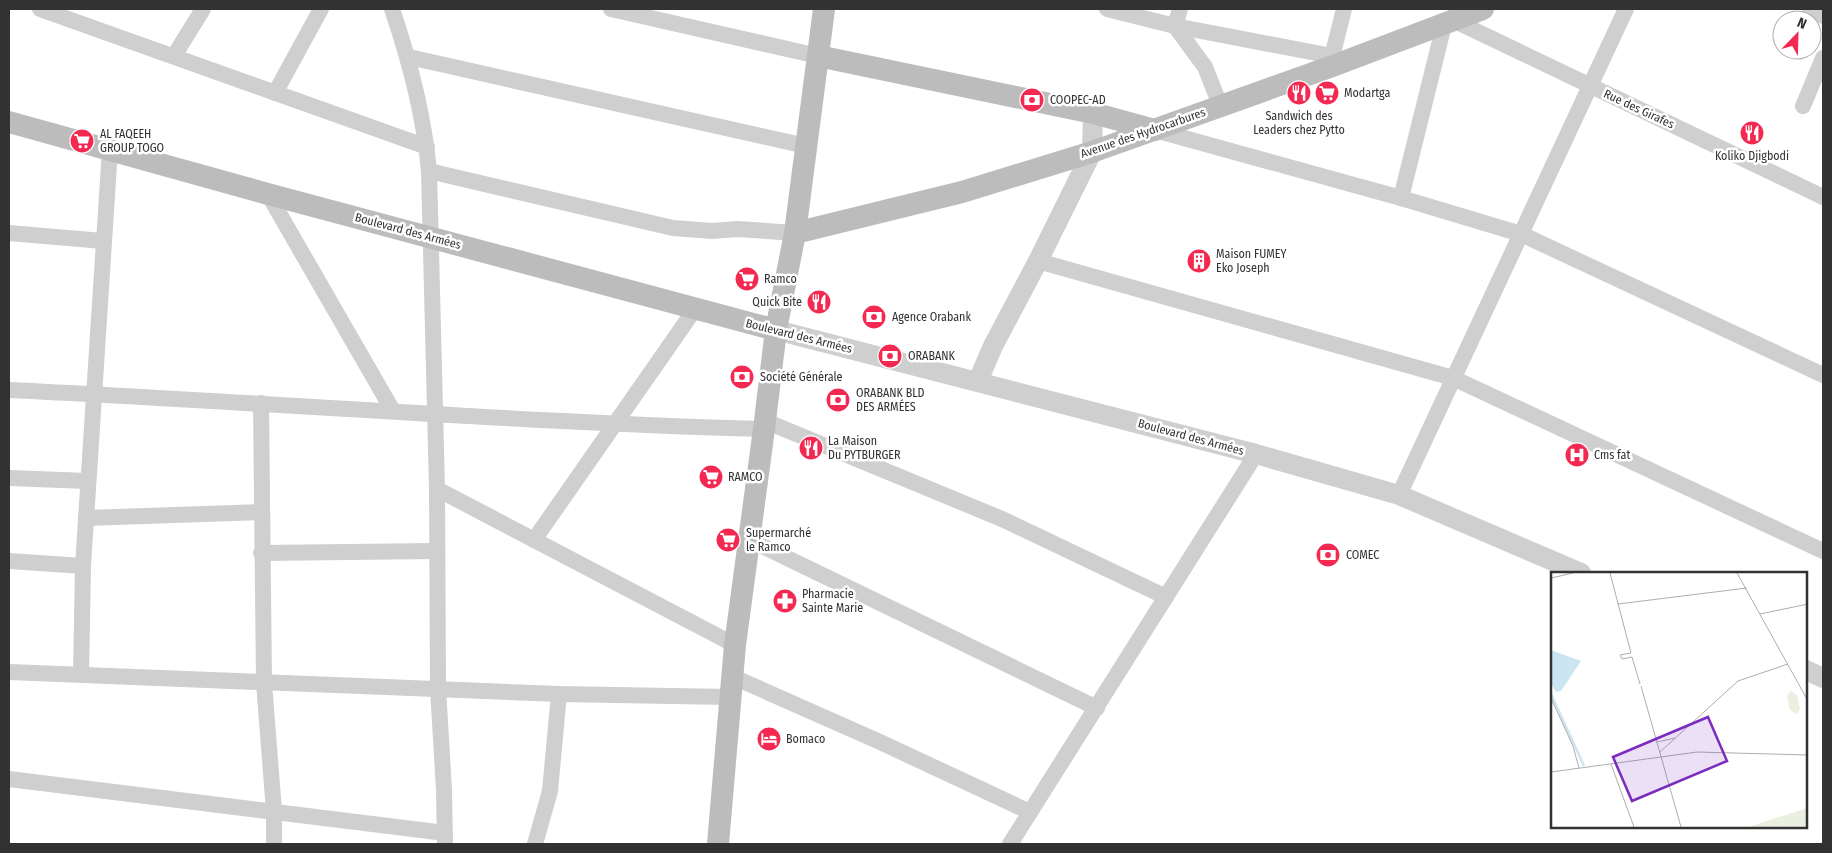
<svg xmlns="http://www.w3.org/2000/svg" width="1832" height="853" font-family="'Fira Sans Condensed',sans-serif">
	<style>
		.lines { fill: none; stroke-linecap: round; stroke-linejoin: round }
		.minor { stroke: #cfcfcf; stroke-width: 16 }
		.tertiary { stroke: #cfcfcf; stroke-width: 20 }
		.secondary { stroke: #bcbcbc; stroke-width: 22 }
		.labels { text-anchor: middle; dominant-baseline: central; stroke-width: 5; stroke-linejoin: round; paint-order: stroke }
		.poi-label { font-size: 12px; fill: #323232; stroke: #fff; text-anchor: start }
		.street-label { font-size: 12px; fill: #323232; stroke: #fff }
		.inset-river { fill: none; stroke: #cbe6f0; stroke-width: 2.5 }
		.inset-road { fill: none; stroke: #adadad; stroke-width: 1 }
		.view { fill: #7b2cbf; fill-opacity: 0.15; stroke: #7b2cbf; stroke-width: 2.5 }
		.inset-edge { fill: none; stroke: #323232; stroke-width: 2.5 }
	</style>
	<rect width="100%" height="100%" fill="#fff"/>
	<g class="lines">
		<g class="minor">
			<path d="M 40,9 L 427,147"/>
			<path d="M 392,9 C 410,62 424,115 429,171 L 437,489 L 438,688 L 444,790 L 445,844"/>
			<path d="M 611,9 L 818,56"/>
			<path d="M 1107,9 L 1175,26 L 1332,56"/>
			<path d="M 1180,9 L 1175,26 L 1205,67 L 1220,105"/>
			<path d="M 1810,9 L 1823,16"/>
			<path d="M 1455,21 L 1823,197"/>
			<path d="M 174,56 L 203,9"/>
			<path d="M 409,57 L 806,146"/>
			<path d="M 1330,65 L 1344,9"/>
			<path d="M 275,93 L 321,9"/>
			<path d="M 1803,106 L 1823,58"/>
			<path d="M 1155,130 L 1401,198 L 1521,234 L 1823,375"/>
			<path d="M 429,171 L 673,228 L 712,231 L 738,229 L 795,233"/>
			<path d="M 268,194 L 393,411"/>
			<path d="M 1401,198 L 1444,25"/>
			<path d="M 9,233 L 103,241"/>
			<path d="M 1038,261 L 1453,378 L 1823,551"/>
			<path d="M 9,390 C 261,402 512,422 764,429"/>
			<path d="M 261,403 L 264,683 L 274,811 L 274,844"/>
			<path d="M 765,421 L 1002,519 L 1166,597"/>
			<path d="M 9,478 L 88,481"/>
			<path d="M 437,489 L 735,645"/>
			<path d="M 1399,495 L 1626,9"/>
			<path d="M 86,518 L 262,512"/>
			<path d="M 534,540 L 695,309"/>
			<path d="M 750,540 L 1097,708"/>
			<path d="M 261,553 L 436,551"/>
			<path d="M 9,561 L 83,566"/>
			<path d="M 9,672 L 559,694 L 729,697"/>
			<path d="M 81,674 L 83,566 L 110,149"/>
			<path d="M 731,676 L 880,742 L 1030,812"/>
			<path d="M 9,779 L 445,833"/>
			<path d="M 535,844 L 550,791 L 559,694"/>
			<path d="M 1010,844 L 1256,454"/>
		</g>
		<g class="tertiary">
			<path d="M 776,330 L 1256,454 L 1399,495 L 1581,573"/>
			<path d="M 978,381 L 993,346 L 1038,261 L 1092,152 L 1093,113"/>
			<path d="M 1806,670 L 1823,678"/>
		</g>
		<g class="secondary">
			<path d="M 818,56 L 1093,113 L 1155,130"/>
			<path d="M 9,122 L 268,194 L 776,330"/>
			<path d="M 795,233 L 962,192 L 1092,152 L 1330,67 L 1483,9"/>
			<path d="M 718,844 L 735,645 L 764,429 L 776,330 L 795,233 L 824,9"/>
		</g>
	</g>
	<defs>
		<symbol id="restaurant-disc" viewBox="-11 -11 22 22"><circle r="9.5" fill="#f42951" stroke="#fff"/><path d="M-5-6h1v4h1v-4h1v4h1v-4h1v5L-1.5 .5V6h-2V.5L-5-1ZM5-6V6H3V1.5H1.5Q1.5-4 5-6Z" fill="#fff"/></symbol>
		<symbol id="supermarket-disc" viewBox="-11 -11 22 22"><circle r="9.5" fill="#f42951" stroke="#fff"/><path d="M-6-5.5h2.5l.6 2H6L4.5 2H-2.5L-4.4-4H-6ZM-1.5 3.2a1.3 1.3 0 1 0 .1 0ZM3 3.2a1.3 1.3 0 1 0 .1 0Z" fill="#fff"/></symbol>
		<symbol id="bank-disc" viewBox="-11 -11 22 22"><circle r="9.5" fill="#f42951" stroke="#fff"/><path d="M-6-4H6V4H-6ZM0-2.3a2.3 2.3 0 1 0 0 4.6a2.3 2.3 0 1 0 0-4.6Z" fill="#fff"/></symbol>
		<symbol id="building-disc" viewBox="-11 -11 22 22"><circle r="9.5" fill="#f42951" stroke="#fff"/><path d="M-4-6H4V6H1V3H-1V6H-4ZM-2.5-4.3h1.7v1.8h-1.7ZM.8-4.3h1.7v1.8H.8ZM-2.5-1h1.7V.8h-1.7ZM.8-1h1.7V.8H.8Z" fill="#fff"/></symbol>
		<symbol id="hospital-disc" viewBox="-11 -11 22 22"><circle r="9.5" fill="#f42951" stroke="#fff"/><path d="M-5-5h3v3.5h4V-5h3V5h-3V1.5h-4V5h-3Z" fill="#fff"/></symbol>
		<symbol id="pharmacy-disc" viewBox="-11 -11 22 22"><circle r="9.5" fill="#f42951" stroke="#fff"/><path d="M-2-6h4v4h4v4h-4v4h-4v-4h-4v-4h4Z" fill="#fff"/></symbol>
		<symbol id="hotel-disc" viewBox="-11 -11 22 22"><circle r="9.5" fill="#f42951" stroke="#fff"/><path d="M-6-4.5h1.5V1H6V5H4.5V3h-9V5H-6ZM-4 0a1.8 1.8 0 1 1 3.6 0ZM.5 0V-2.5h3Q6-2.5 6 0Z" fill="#fff"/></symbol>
	</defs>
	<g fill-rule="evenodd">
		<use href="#restaurant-disc" x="1285" y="79" width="28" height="28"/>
		<use href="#supermarket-disc" x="1313" y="79" width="28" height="28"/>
		<use href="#bank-disc" x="1018" y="86" width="28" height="28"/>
		<use href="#restaurant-disc" x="1738" y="119" width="28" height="28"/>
		<use href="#supermarket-disc" x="68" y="127" width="28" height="28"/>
		<use href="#building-disc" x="1185" y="247" width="28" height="28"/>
		<use href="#supermarket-disc" x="733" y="265" width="28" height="28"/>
		<use href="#restaurant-disc" x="805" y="288" width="28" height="28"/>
		<use href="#bank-disc" x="860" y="303" width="28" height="28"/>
		<use href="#bank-disc" x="876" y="342" width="28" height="28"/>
		<use href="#bank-disc" x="728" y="363" width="28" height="28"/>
		<use href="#bank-disc" x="824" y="386" width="28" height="28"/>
		<use href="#restaurant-disc" x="797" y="434" width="28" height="28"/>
		<use href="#hospital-disc" x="1563" y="441" width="28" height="28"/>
		<use href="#supermarket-disc" x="697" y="463" width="28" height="28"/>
		<use href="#supermarket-disc" x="714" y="526" width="28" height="28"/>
		<use href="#bank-disc" x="1314" y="541" width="28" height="28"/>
		<use href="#pharmacy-disc" x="771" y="587" width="28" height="28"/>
		<use href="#hotel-disc" x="755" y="725" width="28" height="28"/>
	</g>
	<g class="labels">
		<g class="poi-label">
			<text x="1344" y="93">Modartga</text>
			<text x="1050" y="100">COOPEC-AD</text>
			<text x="1299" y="116" text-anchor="middle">Sandwich des<tspan x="1299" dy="14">Leaders chez Pytto</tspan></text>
			<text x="100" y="134">AL FAQEEH<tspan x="100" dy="14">GROUP TOGO</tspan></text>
			<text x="1752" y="156" text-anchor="middle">Koliko Djigbodi</text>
			<text x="1216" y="254">Maison FUMEY<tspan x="1216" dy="14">Eko Joseph</tspan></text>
			<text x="764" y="279">Ramco</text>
			<text x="802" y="302" text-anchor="end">Quick Bite</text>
			<text x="892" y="317">Agence Orabank</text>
			<text x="908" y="356">ORABANK</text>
			<text x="760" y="377">Société Générale</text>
			<text x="856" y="393">ORABANK BLD<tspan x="856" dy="14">DES ARMÉES</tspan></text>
			<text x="828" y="441">La Maison<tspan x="828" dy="14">Du PYTBURGER</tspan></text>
			<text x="1594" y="455">Cms fat</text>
			<text x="728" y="477">RAMCO</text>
			<text x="746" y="533">Supermarché<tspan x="746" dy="14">le Ramco</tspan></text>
			<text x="1346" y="555">COMEC</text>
			<text x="802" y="594">Pharmacie<tspan x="802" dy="14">Sainte Marie</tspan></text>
			<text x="786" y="739">Bomaco</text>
		</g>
		<g class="street-label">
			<text transform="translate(1639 109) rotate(25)">Rue des Girafes</text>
			<text transform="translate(1143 133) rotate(-19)">Avenue des Hydrocarbures</text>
			<text transform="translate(408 231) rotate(15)">Boulevard des Armées</text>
			<text transform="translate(799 336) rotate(14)">Boulevard des Armées</text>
			<text transform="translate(1191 437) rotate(15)">Boulevard des Armées</text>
		</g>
	</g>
	<g transform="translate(1551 572)">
		<rect width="256" height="256" fill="#fff"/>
		<path d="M 240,119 L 246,123 L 249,138 L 245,142 L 239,138 L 236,124 ZM 256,236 L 256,255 L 198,255 Z" fill="#eaefe0"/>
		<path d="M 0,78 L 30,89 L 10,119 L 5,120 L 0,111 Z" fill="#cbe6f0"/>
		<path class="inset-river" d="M 0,122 L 33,194"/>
		<path class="inset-road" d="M 59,1 L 80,81 L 69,83 L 71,87 L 81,85 L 89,112M 186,1 L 257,129M 0,6 L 22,1M 67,32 L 196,16M 209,42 L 257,32M 90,114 L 130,255M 0,126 L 22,174 L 28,196M 106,170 L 124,166M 109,180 L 187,109 L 237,92M 110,185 L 146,180 L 257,183M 60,192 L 83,255M 0,200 L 110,185"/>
		<path class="view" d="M 157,145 L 176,189 L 81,229 L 62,185 Z"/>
		<rect width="256" height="256" class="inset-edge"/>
	</g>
	<rect width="1832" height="853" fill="none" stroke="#323232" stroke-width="20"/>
	<g transform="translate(1797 35) rotate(23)"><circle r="24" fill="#ffffff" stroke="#adadad"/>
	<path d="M0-4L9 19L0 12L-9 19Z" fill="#f42951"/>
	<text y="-8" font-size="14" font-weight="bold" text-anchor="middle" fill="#323232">N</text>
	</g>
</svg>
